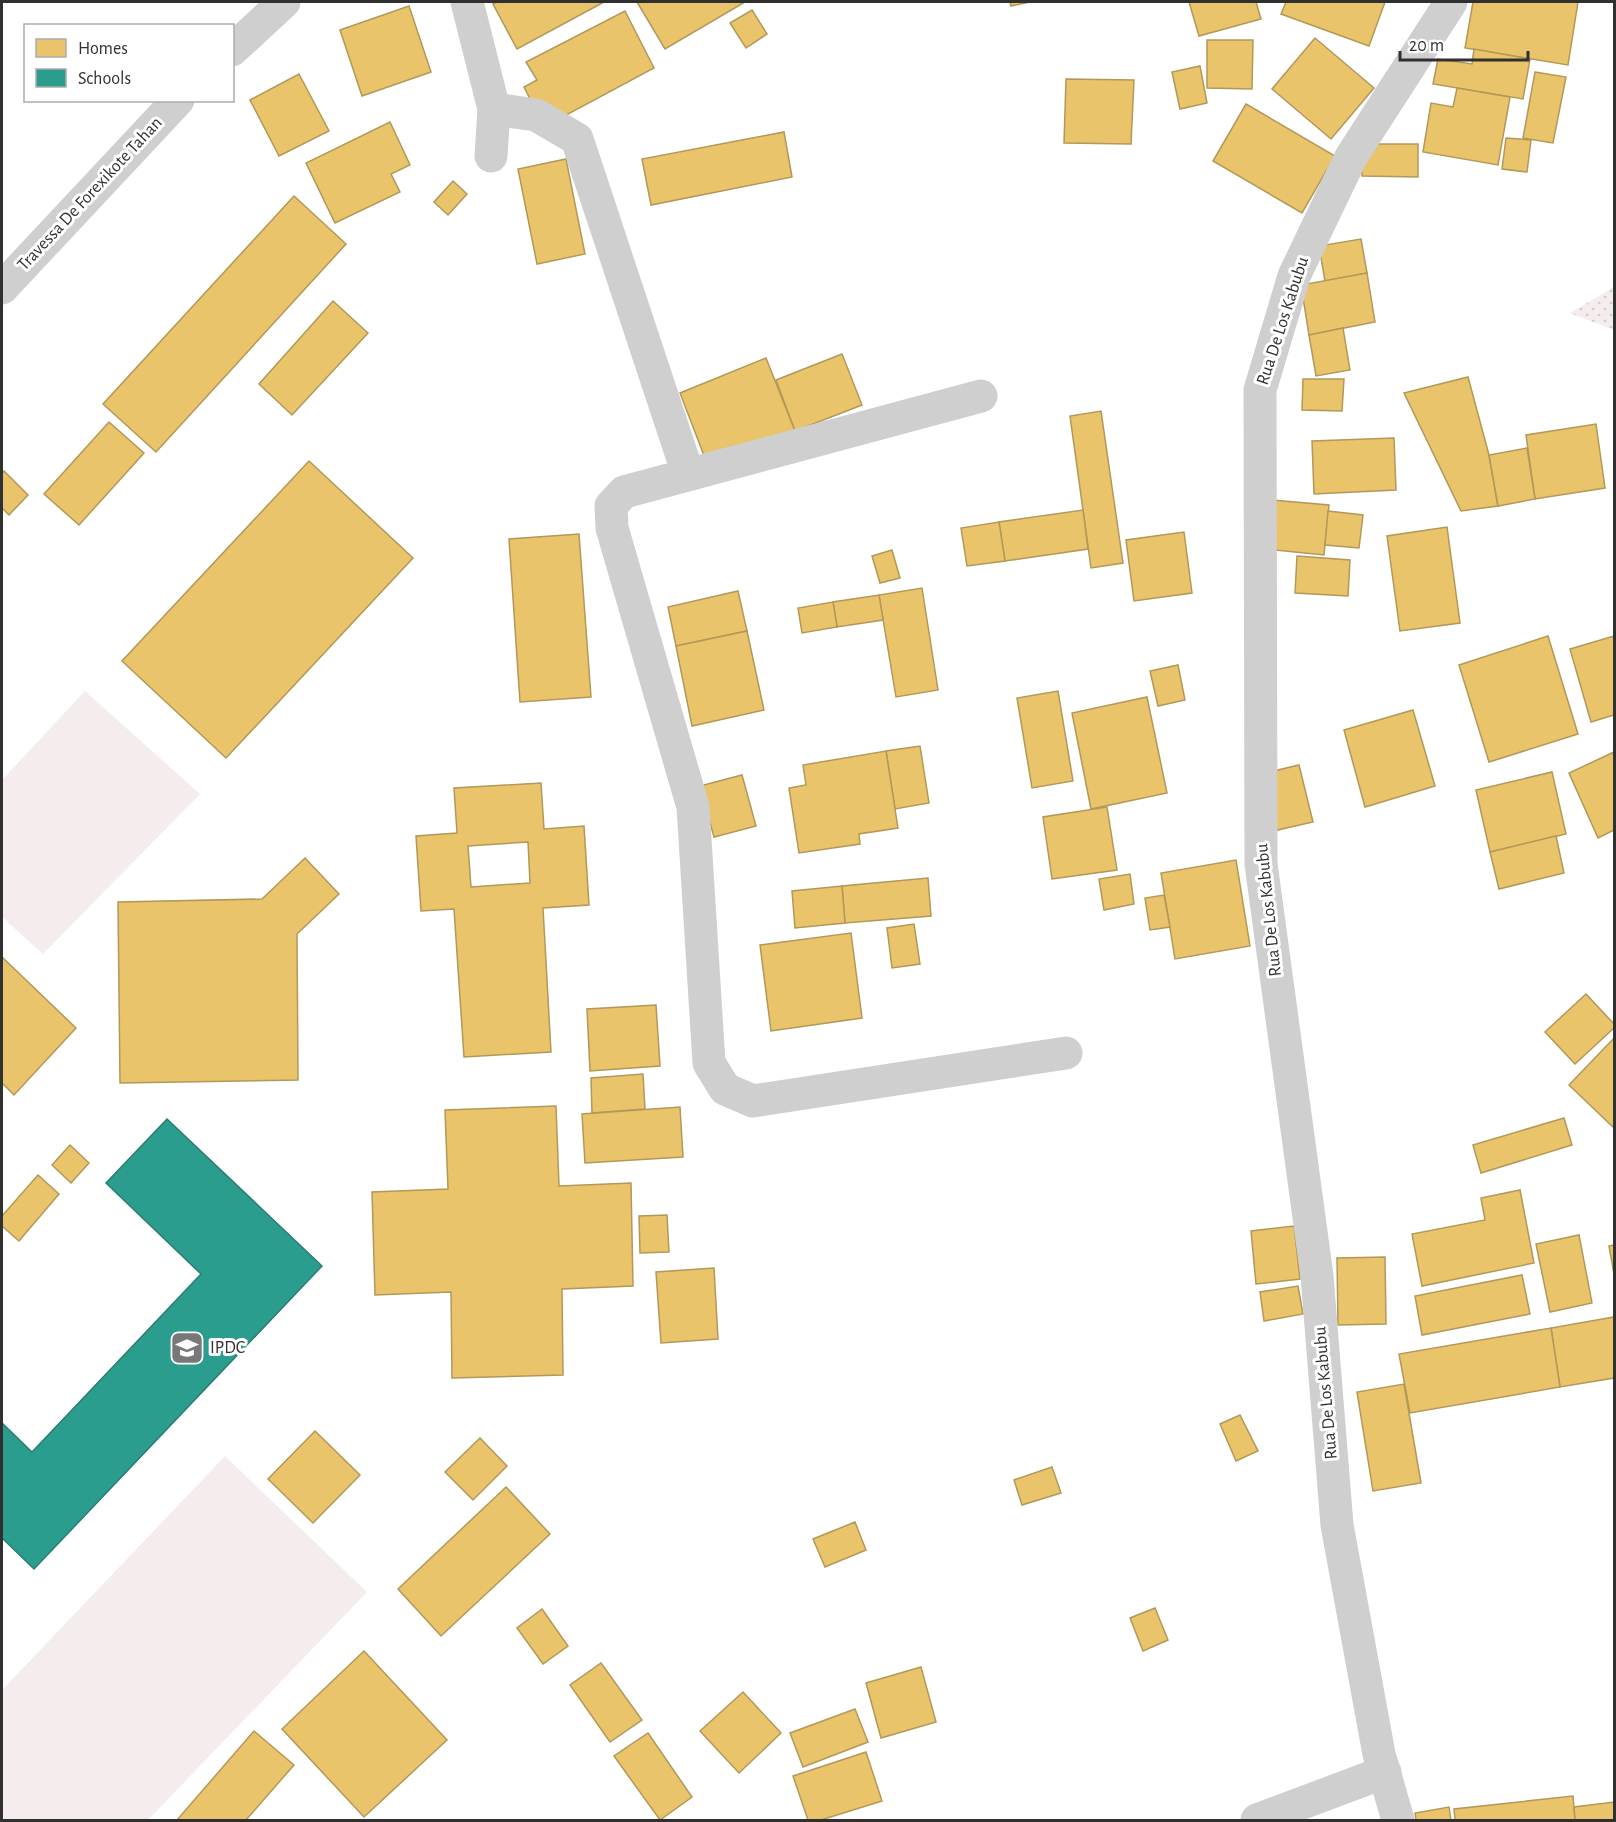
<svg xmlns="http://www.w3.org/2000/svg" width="1616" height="1822" font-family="'Alegreya Sans',sans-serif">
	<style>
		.green { fill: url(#green-dots) }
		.pitch { fill: #f5eded }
		.homes { fill: #e9c46a; stroke: #b29859; stroke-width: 1.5; fill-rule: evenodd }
		.schools { fill: #2a9d8f; stroke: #2c7c72; stroke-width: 1.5 }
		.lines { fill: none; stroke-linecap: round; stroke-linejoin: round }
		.minor { stroke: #cfcfcf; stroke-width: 33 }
		.labels { text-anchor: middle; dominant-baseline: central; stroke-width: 6; stroke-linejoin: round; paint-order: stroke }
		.street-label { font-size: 18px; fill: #303030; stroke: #fff }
		.poi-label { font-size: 18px; fill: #303030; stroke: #fff; text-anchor: start }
	</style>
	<defs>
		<pattern id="green-dots" width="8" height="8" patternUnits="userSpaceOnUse" patternTransform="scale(1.5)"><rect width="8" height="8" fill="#f5eded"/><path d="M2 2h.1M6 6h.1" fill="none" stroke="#d2cccc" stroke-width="1.8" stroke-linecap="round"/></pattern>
	</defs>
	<rect width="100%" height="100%" fill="#fff"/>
	<path class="green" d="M 1614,287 L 1614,330 L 1570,313 Z"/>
	<g class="pitch">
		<path d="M 85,691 L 200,794 L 43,954 L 2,917 L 2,780 Z"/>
		<path d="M 225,1456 L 367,1592 L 148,1820 L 2,1820 L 2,1690 Z"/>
	</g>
	<g class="homes">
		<path d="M 497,2 L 604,2 L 517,49 L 493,4 Z"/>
		<path d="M 637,2 L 745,2 L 665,49 Z"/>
		<path d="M 1010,2 L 1030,2 L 1011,6 Z"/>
		<path d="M 1189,2 L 1256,2 L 1261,19 L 1199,36 Z"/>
		<path d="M 1286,2 L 1385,2 L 1369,46 L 1281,14 Z"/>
		<path d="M 1473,2 L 1578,2 L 1568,65 L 1465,48 Z"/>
		<path d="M 409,6 L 431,72 L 362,96 L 340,30 Z"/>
		<path d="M 752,10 L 767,34 L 746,48 L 730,23 Z"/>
		<path d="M 625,11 L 654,68 L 557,120 L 536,111 L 524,87 L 537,80 L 526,62 Z"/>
		<path d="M 1315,38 L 1374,88 L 1331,139 L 1272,89 Z"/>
		<path d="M 1207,40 L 1253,40 L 1252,89 L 1207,88 Z"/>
		<path d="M 1474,49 L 1530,59 L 1523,99 L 1433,84 L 1438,59 L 1472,64 Z"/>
		<path d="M 1200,66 L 1207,103 L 1180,109 L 1172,72 Z"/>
		<path d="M 1535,72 L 1566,77 L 1553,143 L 1523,138 Z"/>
		<path d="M 299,74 L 329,131 L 279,156 L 250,100 Z"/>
		<path d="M 1066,79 L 1134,80 L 1131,144 L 1064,143 Z"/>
		<path d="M 1457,88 L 1510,97 L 1498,165 L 1423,152 L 1431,103 L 1453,107 Z"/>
		<path d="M 1246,104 L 1335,156 L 1302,213 L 1213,161 Z"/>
		<path d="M 390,122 L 410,165 L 391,174 L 400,192 L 335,223 L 306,163 Z"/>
		<path d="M 784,132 L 792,177 L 651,205 L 642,159 Z"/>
		<path d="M 1506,138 L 1531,140 L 1527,172 L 1502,169 Z"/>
		<path d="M 1362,144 L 1418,144 L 1418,177 L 1362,176 Z"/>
		<path d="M 566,159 L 585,254 L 537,264 L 518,169 Z"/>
		<path d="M 453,181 L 467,194 L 448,215 L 434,202 Z"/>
		<path d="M 294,196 L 346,244 L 156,452 L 103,404 Z"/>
		<path d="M 1361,239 L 1367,273 L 1325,281 L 1319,246 Z"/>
		<path d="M 1367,273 L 1375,322 L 1309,335 L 1301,285 Z"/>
		<path d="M 333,301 L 368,333 L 292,415 L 259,384 Z"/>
		<path d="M 1343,328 L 1350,370 L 1316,376 L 1309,335 Z"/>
		<path d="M 842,354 L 862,405 L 795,431 L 776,380 Z"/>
		<path d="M 766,358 L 795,431 L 708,466 L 680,393 Z"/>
		<path d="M 1468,377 L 1489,455 L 1498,506 L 1461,511 L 1404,393 Z"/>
		<path d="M 1303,379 L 1344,379 L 1342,411 L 1302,410 Z"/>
		<path d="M 1101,411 L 1123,563 L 1091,568 L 1070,416 Z"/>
		<path d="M 109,422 L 144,453 L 79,525 L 44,494 Z"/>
		<path d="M 1596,424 L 1605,488 L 1535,499 L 1526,435 Z"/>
		<path d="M 1394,438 L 1396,490 L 1314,494 L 1312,441 Z"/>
		<path d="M 1527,448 L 1535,499 L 1498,506 L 1489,455 Z"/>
		<path d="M 309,461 L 413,558 L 226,758 L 122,661 Z"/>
		<path d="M 4,471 L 28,495 L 9,515 L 2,508 L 2,474 Z"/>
		<path d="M 1272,500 L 1329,505 L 1324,555 L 1266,549 Z"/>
		<path d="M 1083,510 L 1088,549 L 1005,561 L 999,522 Z"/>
		<path d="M 1328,511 L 1363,515 L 1359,548 L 1325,545 Z"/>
		<path d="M 999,522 L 1005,561 L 967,566 L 961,528 Z"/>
		<path d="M 1447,527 L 1460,623 L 1400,631 L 1387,536 Z"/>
		<path d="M 1184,532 L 1192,593 L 1134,601 L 1126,540 Z"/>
		<path d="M 579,534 L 591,697 L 520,702 L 509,539 Z"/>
		<path d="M 892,550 L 900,578 L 880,583 L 872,556 Z"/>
		<path d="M 1297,556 L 1350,560 L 1348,596 L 1295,593 Z"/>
		<path d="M 922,588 L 938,690 L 896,697 L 879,595 Z"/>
		<path d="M 738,591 L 747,631 L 676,646 L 668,607 Z"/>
		<path d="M 879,595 L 883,620 L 837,627 L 833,602 Z"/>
		<path d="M 833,602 L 837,627 L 802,633 L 798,608 Z"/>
		<path d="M 747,631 L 764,710 L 692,726 L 676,646 Z"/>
		<path d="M 1548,636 L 1578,734 L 1489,762 L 1459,665 Z"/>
		<path d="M 1614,636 L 1614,715 L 1591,722 L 1570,649 Z"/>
		<path d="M 1178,665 L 1185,700 L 1158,706 L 1150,671 Z"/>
		<path d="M 1058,691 L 1073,781 L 1032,788 L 1017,698 Z"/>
		<path d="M 1147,697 L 1167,793 L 1091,809 L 1072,713 Z"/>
		<path d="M 1413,710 L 1435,786 L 1365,807 L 1344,730 Z"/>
		<path d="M 920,746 L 929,803 L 895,809 L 886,751 Z"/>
		<path d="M 886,751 L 898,828 L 859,834 L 860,844 L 799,853 L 789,788 L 806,785 L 803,765 Z"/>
		<path d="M 1614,752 L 1614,830 L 1598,838 L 1569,773 Z"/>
		<path d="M 1299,765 L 1313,822 L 1273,831 L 1261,774 Z"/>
		<path d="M 1552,772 L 1566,834 L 1490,852 L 1476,790 Z"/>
		<path d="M 742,775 L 756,826 L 714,837 L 700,786 Z"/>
		<path d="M 541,783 L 544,829 L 584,826 L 589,905 L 543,908 L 551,1052 L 464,1057 L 454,909 L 421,911 L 416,836 L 457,833 L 454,788 ZM 528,842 L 530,883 L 471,887 L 468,846 Z"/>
		<path d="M 1107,807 L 1117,870 L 1052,879 L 1043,817 Z"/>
		<path d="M 1556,836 L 1564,873 L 1499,889 L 1490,852 Z"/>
		<path d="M 305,858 L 339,894 L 297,934 L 298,1080 L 120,1083 L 118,902 L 262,899 Z"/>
		<path d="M 1236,860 L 1250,946 L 1175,959 L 1161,873 Z"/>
		<path d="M 1130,874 L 1134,904 L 1104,910 L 1099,879 Z"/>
		<path d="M 928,878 L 931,916 L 845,923 L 842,886 Z"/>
		<path d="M 842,886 L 845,923 L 795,928 L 792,891 Z"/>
		<path d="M 1164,895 L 1170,927 L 1150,930 L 1145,898 Z"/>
		<path d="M 914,924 L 920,964 L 892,968 L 887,928 Z"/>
		<path d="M 851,933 L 862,1018 L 771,1031 L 760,945 Z"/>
		<path d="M 2,957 L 76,1028 L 14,1095 L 2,1083 Z"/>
		<path d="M 1586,994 L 1614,1024 L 1614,1028 L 1575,1064 L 1545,1032 Z"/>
		<path d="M 656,1005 L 660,1066 L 590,1071 L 587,1009 Z"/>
		<path d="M 1614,1038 L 1614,1128 L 1569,1085 Z"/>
		<path d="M 643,1074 L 645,1109 L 592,1113 L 591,1078 Z"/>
		<path d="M 556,1106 L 559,1186 L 631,1183 L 633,1286 L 562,1289 L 563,1375 L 452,1378 L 451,1292 L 375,1295 L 372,1192 L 448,1189 L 445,1110 Z"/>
		<path d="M 680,1107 L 683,1157 L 585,1163 L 582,1114 Z"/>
		<path d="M 1564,1118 L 1572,1145 L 1481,1173 L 1473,1145 Z"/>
		<path d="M 70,1145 L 89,1163 L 71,1183 L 52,1165 Z"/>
		<path d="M 38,1175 L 59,1194 L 19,1241 L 2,1226 L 2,1216 Z"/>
		<path d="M 1520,1190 L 1534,1263 L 1422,1286 L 1412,1234 L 1485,1220 L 1481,1198 Z"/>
		<path d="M 667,1215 L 669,1252 L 640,1253 L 639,1216 Z"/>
		<path d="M 1294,1226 L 1300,1279 L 1256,1284 L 1251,1231 Z"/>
		<path d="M 1579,1235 L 1592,1303 L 1550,1312 L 1536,1244 Z"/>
		<path d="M 1614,1245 L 1614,1274 L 1609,1246 Z"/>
		<path d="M 1385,1257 L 1386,1324 L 1338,1325 L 1337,1258 Z"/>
		<path d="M 714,1268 L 718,1339 L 661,1343 L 656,1272 Z"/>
		<path d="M 1522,1275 L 1530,1314 L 1422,1335 L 1415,1296 Z"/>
		<path d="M 1298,1286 L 1303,1314 L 1264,1321 L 1260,1292 Z"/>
		<path d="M 1614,1317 L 1614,1378 L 1560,1387 L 1551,1328 Z"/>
		<path d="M 1551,1328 L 1560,1387 L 1410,1413 L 1399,1354 Z"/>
		<path d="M 1404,1384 L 1421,1483 L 1373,1491 L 1357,1392 Z"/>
		<path d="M 1240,1415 L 1258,1451 L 1236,1461 L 1220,1424 Z"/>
		<path d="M 315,1431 L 360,1475 L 313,1523 L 268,1479 Z"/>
		<path d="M 480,1438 L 507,1466 L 473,1500 L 445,1472 Z"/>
		<path d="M 1052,1467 L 1061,1493 L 1022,1505 L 1014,1480 Z"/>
		<path d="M 506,1487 L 550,1534 L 441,1636 L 398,1589 Z"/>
		<path d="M 855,1522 L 866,1550 L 825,1567 L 813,1539 Z"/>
		<path d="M 1155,1608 L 1168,1640 L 1143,1651 L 1130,1618 Z"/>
		<path d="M 542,1609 L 568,1646 L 543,1664 L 517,1628 Z"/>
		<path d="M 364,1651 L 447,1740 L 364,1817 L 282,1729 Z"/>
		<path d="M 601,1663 L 642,1720 L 610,1742 L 570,1685 Z"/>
		<path d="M 921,1667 L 936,1722 L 881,1738 L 866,1683 Z"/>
		<path d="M 743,1692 L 781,1733 L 739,1773 L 700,1731 Z"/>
		<path d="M 855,1709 L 868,1742 L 803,1767 L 790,1733 Z"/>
		<path d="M 254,1731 L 294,1765 L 246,1820 L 177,1820 Z"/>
		<path d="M 648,1733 L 692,1797 L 660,1820 L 614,1756 Z"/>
		<path d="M 866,1752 L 882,1801 L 821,1820 L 808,1820 L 793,1776 Z"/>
		<path d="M 1573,1796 L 1575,1820 L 1455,1820 L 1454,1809 Z"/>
		<path d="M 1614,1802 L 1614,1820 L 1575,1820 L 1574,1807 Z"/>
		<path d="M 1449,1807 L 1451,1820 L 1416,1820 L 1415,1813 Z"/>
	</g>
	<path class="schools" d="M 167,1119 L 322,1266 L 34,1569 L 2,1538 L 2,1423 L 32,1452 L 201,1274 L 106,1183 Z"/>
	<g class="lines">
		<g class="minor">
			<path d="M 467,2 L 494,109 L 491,156"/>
			<path d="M 232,50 L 284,2"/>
			<path d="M 494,109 L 536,115 L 577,139 L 688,474"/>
			<path d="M 2,288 L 178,100"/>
			<path d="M 981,396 L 624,492 L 611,506 L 612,528 L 693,807 L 709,1063 L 725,1089 L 753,1101 L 1066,1053"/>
			<path d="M 1257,1820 L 1385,1772"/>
			<path d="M 1398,1820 L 1379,1754 L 1337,1525 L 1317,1276 L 1261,864 L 1260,390 L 1294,276 L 1351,157 L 1451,2"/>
		</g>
	</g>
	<defs>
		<symbol id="university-square" viewBox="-11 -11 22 22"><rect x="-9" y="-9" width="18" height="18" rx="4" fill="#787878" stroke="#fff"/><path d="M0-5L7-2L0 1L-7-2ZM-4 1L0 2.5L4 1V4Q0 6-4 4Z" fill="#fff"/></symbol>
	</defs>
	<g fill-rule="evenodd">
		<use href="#university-square" x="168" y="1329" width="38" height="38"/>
	</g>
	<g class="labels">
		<g class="street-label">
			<text transform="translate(90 194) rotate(-47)">Travessa De Forexikote Tahan</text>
			<text transform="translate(1283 321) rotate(-72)">Rua De Los Kabubu</text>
			<text transform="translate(1269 910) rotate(-96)">Rua De Los Kabubu</text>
			<text transform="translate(1326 1393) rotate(-95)">Rua De Los Kabubu</text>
		</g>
		<g class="poi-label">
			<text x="210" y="1348">IPDC</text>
		</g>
	</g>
	<rect width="1616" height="1822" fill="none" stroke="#303030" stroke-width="6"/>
	<rect x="24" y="24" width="210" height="78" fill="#ffffff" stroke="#acacac" stroke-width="1.5"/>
	<rect x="36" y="39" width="30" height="18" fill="#e9c46a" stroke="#acacac" stroke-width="1.5"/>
	<text x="78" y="54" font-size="18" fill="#303030">Homes</text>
	<rect x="36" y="69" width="30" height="18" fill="#2a9d8f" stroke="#acacac" stroke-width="1.5"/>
	<text x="78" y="84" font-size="18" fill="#303030">Schools</text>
	<path d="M1400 51v9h128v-9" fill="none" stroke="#303030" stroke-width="3"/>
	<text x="1409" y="51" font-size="18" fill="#303030" stroke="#ffffff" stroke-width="4.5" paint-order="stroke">20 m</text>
</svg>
